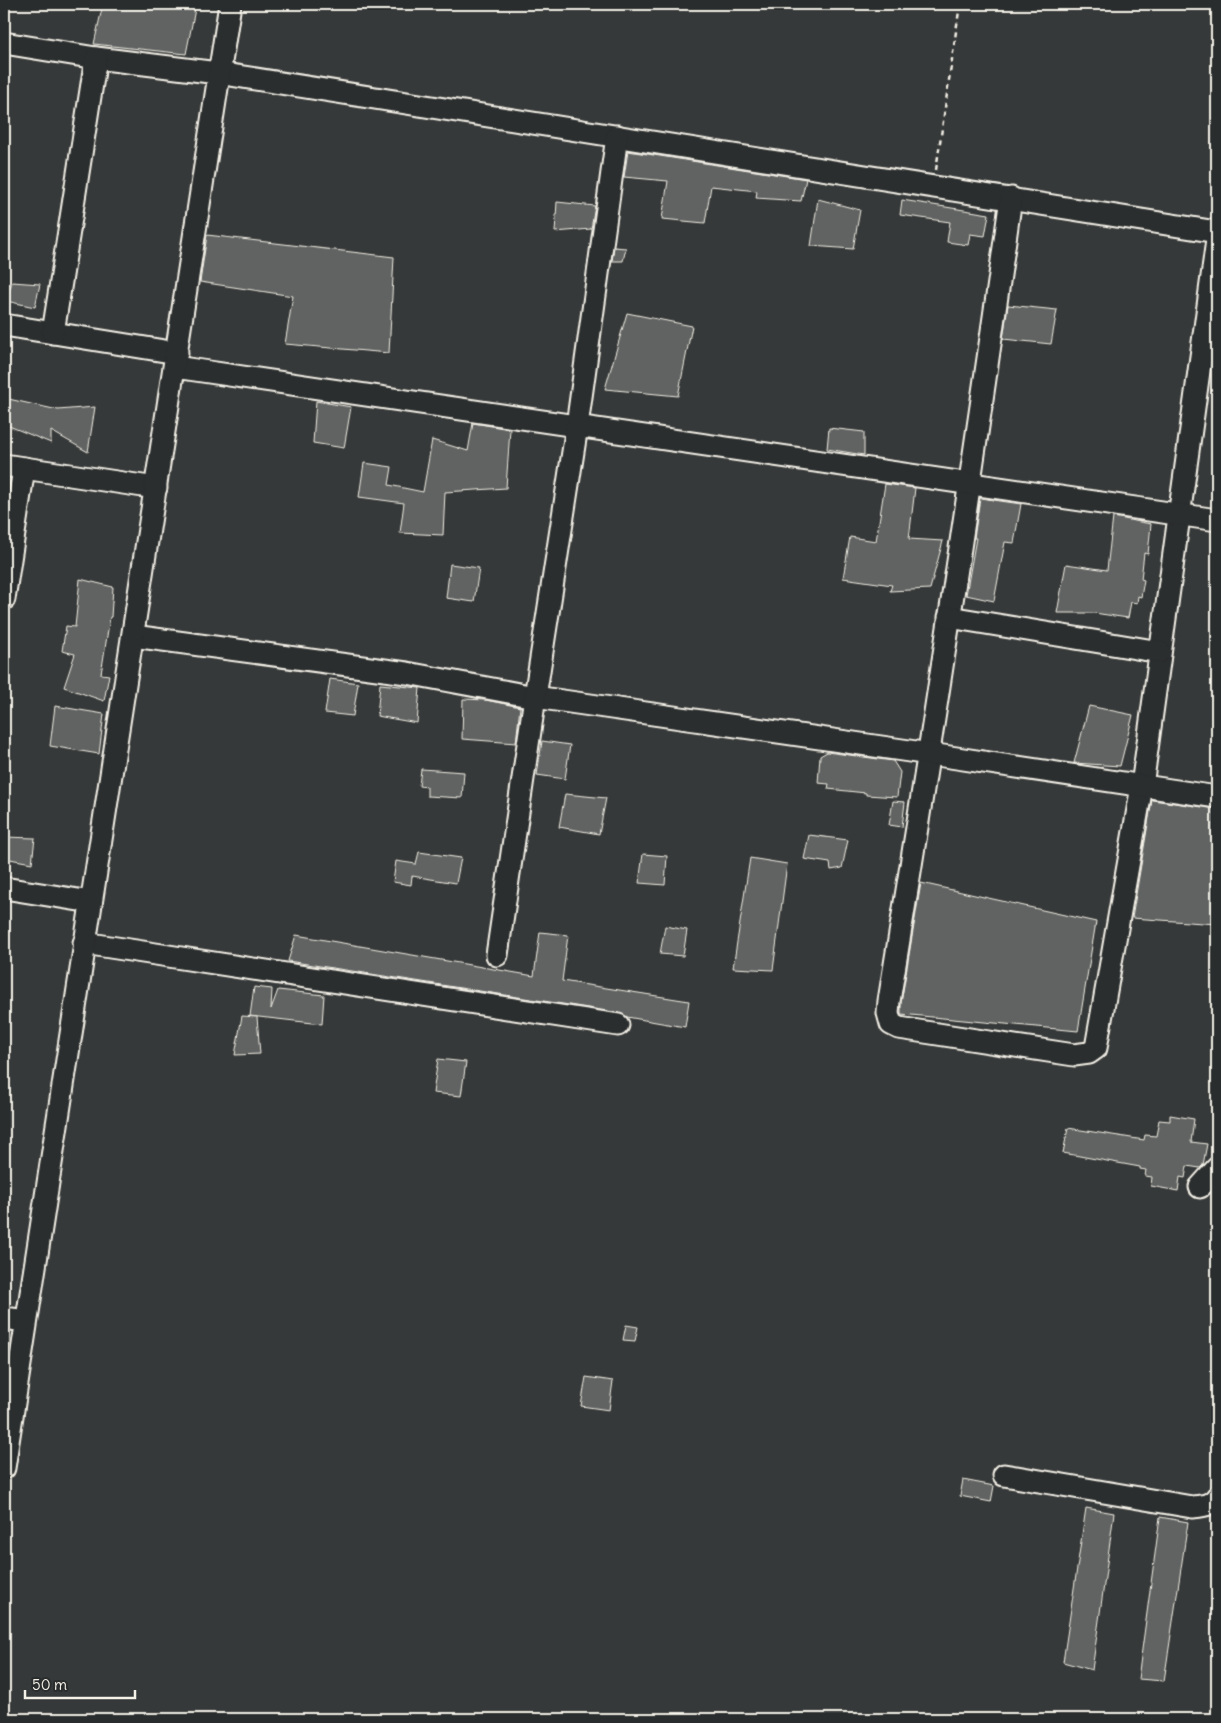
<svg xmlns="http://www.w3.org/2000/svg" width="1221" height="1723" font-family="Delius,sans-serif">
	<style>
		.building { fill: #616362; stroke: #f4f1e8 }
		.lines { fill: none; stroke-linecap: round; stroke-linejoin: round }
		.minor-casing { stroke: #f4f1e8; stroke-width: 25 }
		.path { stroke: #f4f1e8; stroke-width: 2.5; stroke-dasharray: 5 4; stroke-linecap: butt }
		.minor { stroke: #2a2d2e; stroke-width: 21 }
	</style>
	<rect width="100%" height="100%" fill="#363939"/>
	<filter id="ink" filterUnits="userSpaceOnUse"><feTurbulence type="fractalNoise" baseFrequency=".02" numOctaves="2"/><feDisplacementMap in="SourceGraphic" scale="10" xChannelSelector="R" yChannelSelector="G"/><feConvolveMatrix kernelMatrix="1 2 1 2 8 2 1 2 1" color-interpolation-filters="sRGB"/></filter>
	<g filter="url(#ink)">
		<g class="building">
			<path d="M 103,4 L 196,4 L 186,54 L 94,44 Z"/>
			<path d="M 628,151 L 806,179 L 801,201 L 756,198 L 757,191 L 711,186 L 705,223 L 662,219 L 668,181 L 624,177 Z"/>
			<path d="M 818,199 L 860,210 L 853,249 L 811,246 Z"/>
			<path d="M 902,200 L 989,214 L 985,236 L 970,234 L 968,245 L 947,242 L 950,222 L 900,215 Z"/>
			<path d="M 557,202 L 595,206 L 591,229 L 555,232 Z"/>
			<path d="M 207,235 L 394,257 L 389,353 L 285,344 L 293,296 L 200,282 Z"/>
			<path d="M 614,247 L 626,248 L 623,261 L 612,261 Z"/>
			<path d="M 12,282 L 40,284 L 35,307 L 6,301 Z"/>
			<path d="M 1008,305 L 1057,310 L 1051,344 L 1003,339 Z"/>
			<path d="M 627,313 L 692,326 L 678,396 L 605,389 Z"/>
			<path d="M 4,398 L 58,410 L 95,407 L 88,452 L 51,431 L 51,443 L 4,424 Z"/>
			<path d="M 316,401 L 351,407 L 344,448 L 313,443 Z"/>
			<path d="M 473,423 L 510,429 L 506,488 L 445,492 L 443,535 L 400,533 L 404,503 L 359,497 L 364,463 L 392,467 L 389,485 L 423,492 L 432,440 L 468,451 Z"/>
			<path d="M 829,428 L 864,432 L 864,455 L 827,449 Z"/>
			<path d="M 885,484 L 915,488 L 909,539 L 943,541 L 930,589 L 890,591 L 892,585 L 843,578 L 850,537 L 876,541 Z"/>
			<path d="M 980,498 L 1021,504 L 1014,543 L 1005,542 L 994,601 L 966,595 L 976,538 L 974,538 Z"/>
			<path d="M 1113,517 L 1151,524 L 1148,554 L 1144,553 L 1141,579 L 1144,580 L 1141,597 L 1138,596 L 1137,603 L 1131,602 L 1128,618 L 1094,613 L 1057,613 L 1066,564 L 1107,570 Z"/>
			<path d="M 450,564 L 479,568 L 474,602 L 446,598 Z"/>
			<path d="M 80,579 L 113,587 L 111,617 L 110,617 L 101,674 L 109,675 L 104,701 L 64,687 L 75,654 L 62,651 L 66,626 L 75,627 Z"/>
			<path d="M 330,679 L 358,683 L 353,716 L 325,713 Z"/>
			<path d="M 380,684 L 420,688 L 417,723 L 377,716 Z"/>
			<path d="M 463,699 L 486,700 L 520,707 L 516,743 L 462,739 Z"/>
			<path d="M 55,706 L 104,714 L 99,754 L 50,746 Z"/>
			<path d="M 1089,706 L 1133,715 L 1120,766 L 1074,763 Z"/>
			<path d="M 542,741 L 570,745 L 565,779 L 537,775 Z"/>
			<path d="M 827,752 L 893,761 L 900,772 L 897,797 L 866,795 L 866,793 L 828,789 L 829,784 L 818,783 L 820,756 Z"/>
			<path d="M 421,769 L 464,772 L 462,798 L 427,796 L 427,787 L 419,786 Z"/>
			<path d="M 565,794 L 606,798 L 599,834 L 559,827 Z"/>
			<path d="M 1152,800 L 1217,809 L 1217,924 L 1132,918 Z"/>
			<path d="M 893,801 L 905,802 L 902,827 L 889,825 Z"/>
			<path d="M 809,835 L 848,840 L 842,868 L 831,870 L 830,863 L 804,859 Z"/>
			<path d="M 4,837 L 35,838 L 32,863 L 4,858 Z"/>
			<path d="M 419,852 L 461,858 L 456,883 L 412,876 L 411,885 L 393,882 L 396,861 L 416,864 Z"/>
			<path d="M 643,854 L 667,856 L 665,885 L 639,883 Z"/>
			<path d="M 750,858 L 787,864 L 773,970 L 733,968 Z"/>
			<path d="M 921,883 L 1096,922 L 1078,1031 L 901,1014 L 901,1003 Z"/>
			<path d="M 665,926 L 687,930 L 683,956 L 660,954 Z"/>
			<path d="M 540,932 L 568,935 L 562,981 L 689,1001 L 685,1027 L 627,1017 L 620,1013 L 288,961 L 296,935 L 534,976 Z"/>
			<path d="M 254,987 L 272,989 L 271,1009 L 278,990 L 324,995 L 322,1024 L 250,1016 Z"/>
			<path d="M 242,1016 L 257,1017 L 260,1054 L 235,1055 Z"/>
			<path d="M 438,1059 L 466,1062 L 461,1096 L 433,1093 Z"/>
			<path d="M 1170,1115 L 1194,1119 L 1191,1142 L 1207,1144 L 1203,1165 L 1200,1168 L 1187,1166 L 1185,1178 L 1180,1177 L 1178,1191 L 1151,1186 L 1152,1177 L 1145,1176 L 1146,1170 L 1140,1169 L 1140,1167 L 1063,1153 L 1068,1128 L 1144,1140 L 1145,1135 L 1156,1136 L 1159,1120 L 1170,1121 Z"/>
			<path d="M 626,1325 L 638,1327 L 635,1341 L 623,1340 Z"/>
			<path d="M 586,1377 L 613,1381 L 609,1410 L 581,1406 Z"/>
			<path d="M 963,1480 L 994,1486 L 991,1502 L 960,1496 Z"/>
			<path d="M 1086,1508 L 1114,1513 L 1092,1670 L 1063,1662 Z"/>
			<path d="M 1160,1517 L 1188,1522 L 1164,1681 L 1138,1679 Z"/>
		</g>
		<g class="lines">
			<defs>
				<g id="minor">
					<path d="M 4,43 L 96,58 L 218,73 L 1217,232"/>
					<path d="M 1011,198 C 973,466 933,734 889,1001 L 888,1013 L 891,1024 L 899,1028 L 1074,1055 L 1089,1053 L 1096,1048 L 1142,786 L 1217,240"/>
					<path d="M 4,325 L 177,353"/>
					<path d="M 53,333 L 96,58"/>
					<path d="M 175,367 L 1217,520"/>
					<path d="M 4,465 L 156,488"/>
					<path d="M 4,599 L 24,468"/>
					<path d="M 949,617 L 1160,652"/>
					<path d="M 133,636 L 407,673 L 535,697 L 930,754 L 1217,797"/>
					<path d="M 4,888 L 91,902"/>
					<path d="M 84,943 L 618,1025"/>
					<path d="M 497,955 L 535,697 L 577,426 L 617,136"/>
					<path d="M 1200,1187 L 1217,1168"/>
					<path d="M 4,1318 L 26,1321"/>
					<path d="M 4,1468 L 230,4"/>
					<path d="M 1004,1475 L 1192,1507 C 1202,1506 1211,1506 1217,1497"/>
				</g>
			</defs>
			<use href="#minor" class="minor-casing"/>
			<path class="path" d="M 936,170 L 960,4"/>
			<use href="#minor" class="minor"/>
		</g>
	</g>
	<rect width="1221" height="1723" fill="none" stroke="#2a2d2e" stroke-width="20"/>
	<rect x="10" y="10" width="1201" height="1703" fill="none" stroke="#f4f1e8" stroke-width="2" filter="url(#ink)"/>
	<path d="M25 1690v8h110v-8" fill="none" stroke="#f4f1e8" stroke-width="2.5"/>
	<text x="32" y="1690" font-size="15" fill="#f4f1e8" stroke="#2a2d2e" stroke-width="4" paint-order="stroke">50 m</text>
</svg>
